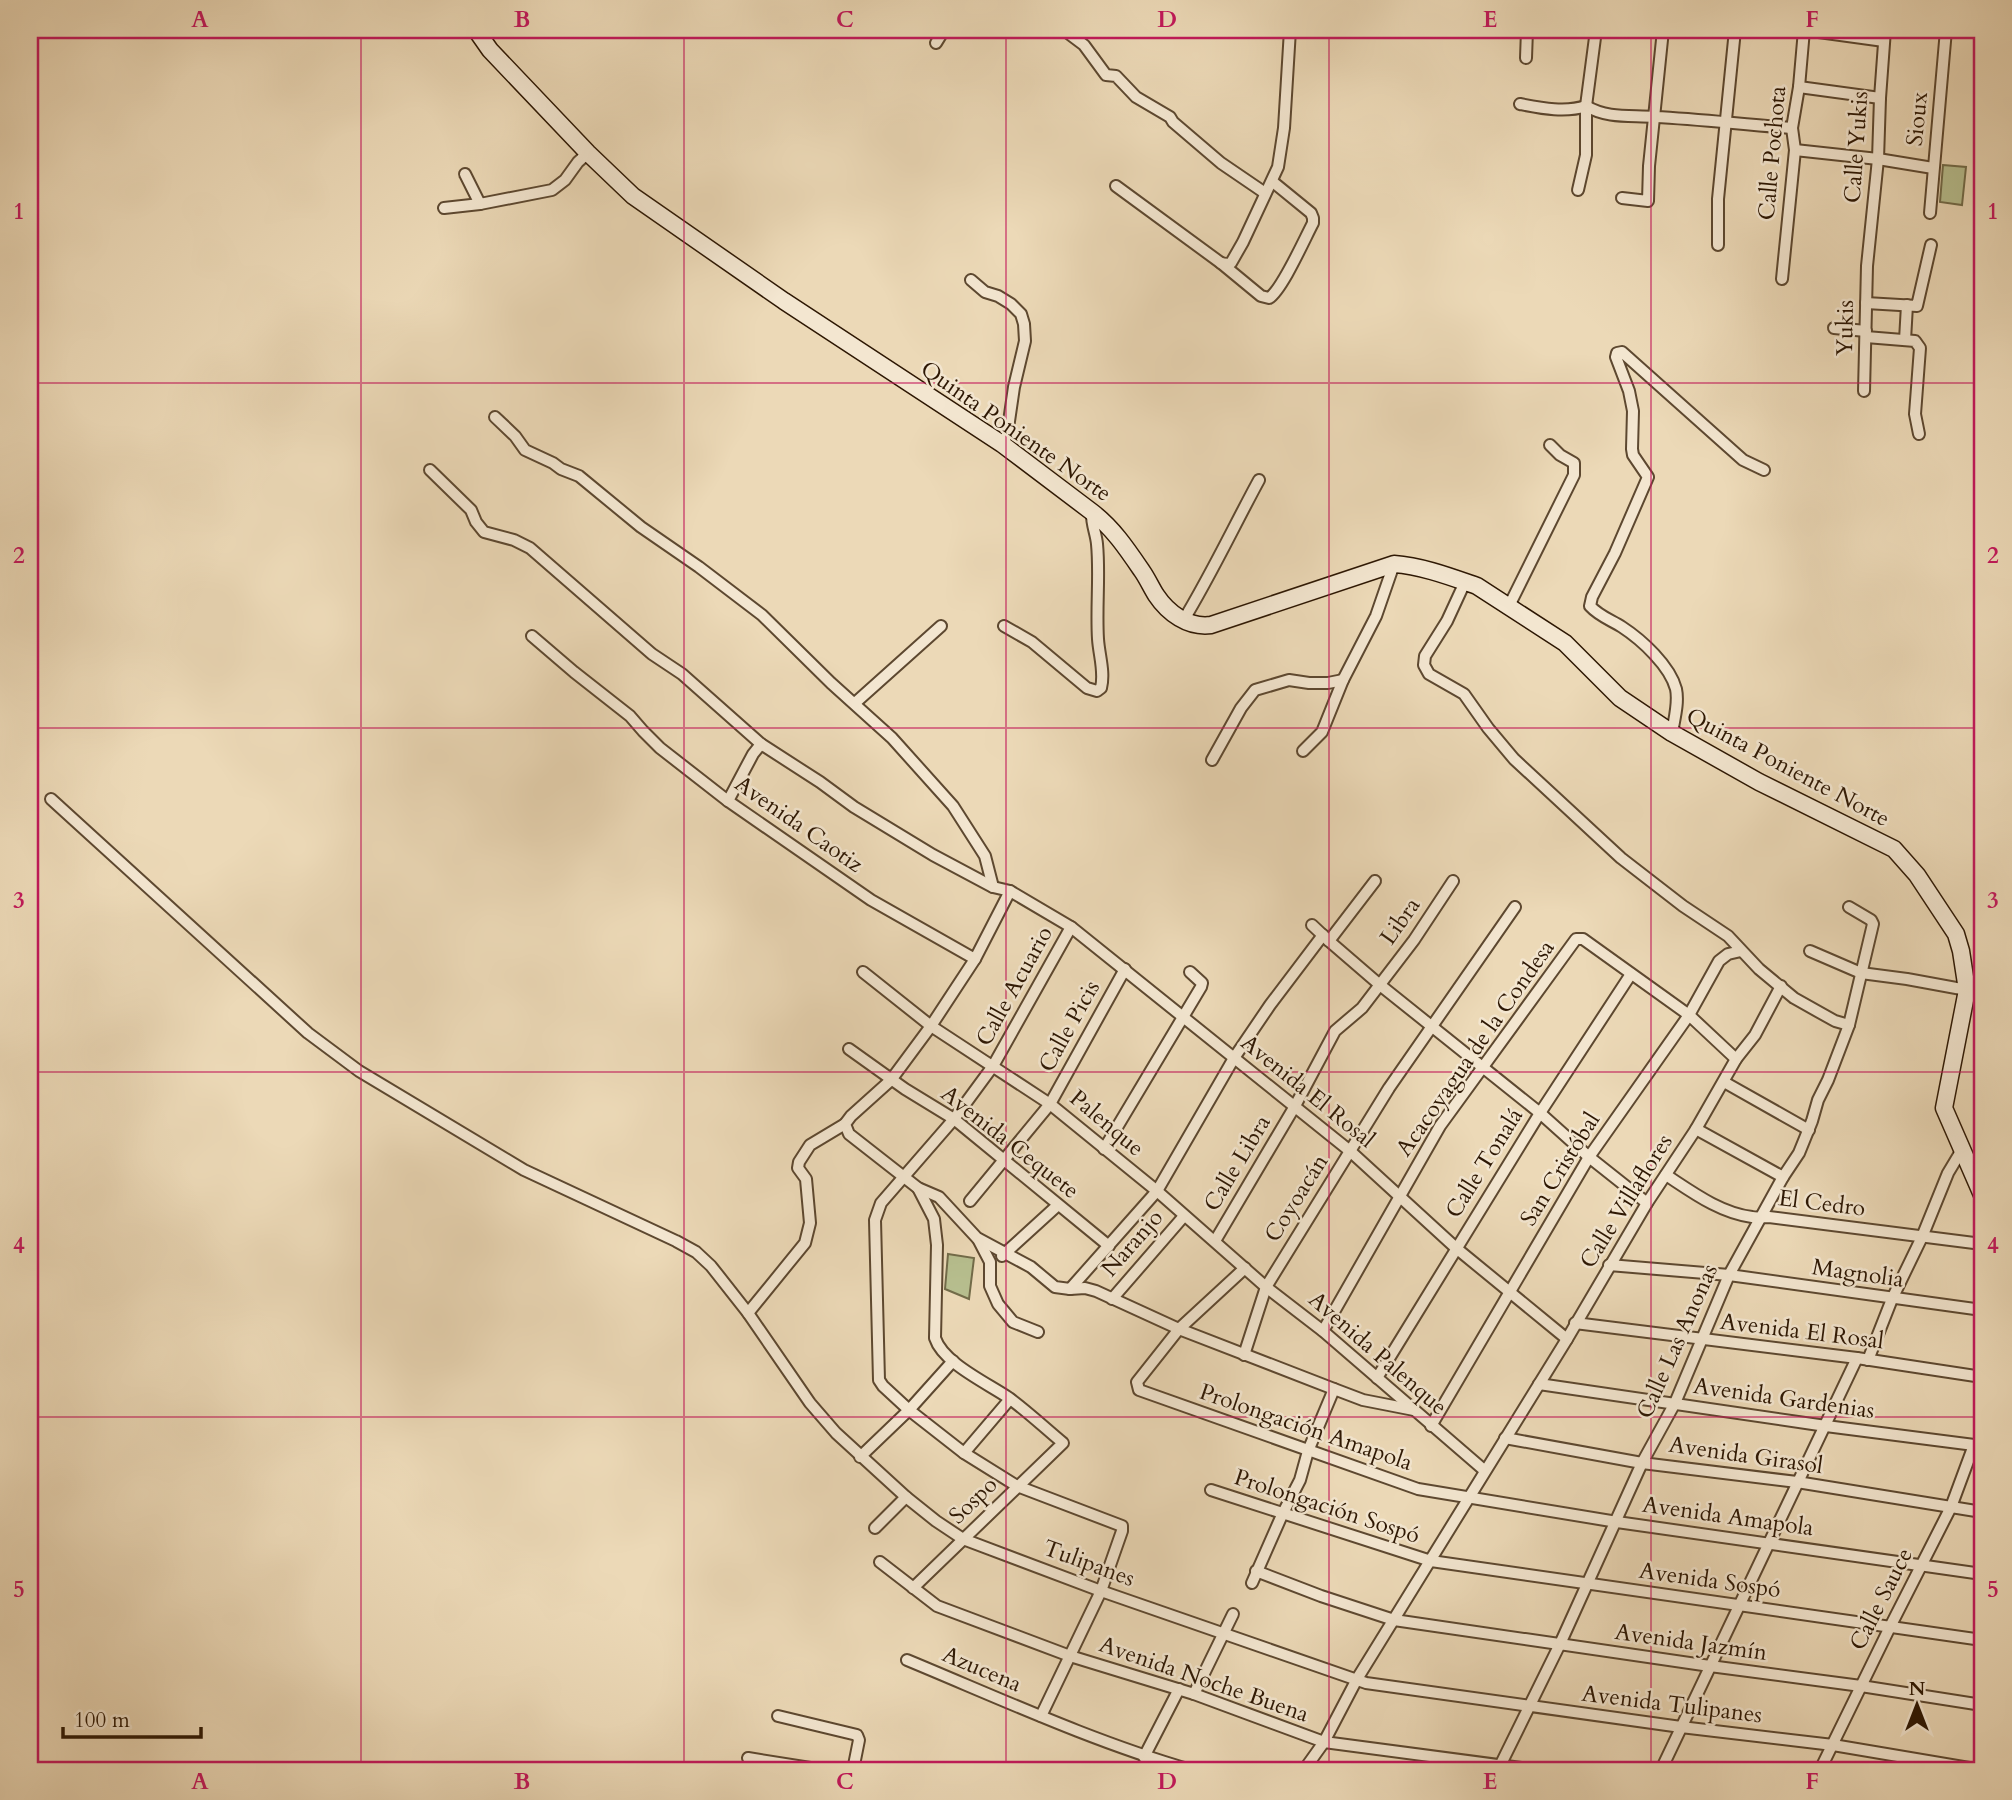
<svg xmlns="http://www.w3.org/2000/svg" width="2012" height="1800" font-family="Cardo,serif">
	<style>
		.green { fill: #b7bf8f; stroke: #726b49; stroke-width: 2 }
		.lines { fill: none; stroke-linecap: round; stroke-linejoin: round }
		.street-casing { stroke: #5d4830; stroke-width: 14 }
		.secondary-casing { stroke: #2d1703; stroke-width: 19 }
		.street { stroke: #f3e6d0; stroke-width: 10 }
		.secondary { stroke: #f3e6d0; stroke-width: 16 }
		.grid { fill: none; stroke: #c2185b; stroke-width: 2; stroke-opacity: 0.55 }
		.labels { text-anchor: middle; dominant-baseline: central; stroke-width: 5; stroke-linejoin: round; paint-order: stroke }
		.street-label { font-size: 23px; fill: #2d1703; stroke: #f3e6d0 }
		.neatline { fill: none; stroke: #c2185b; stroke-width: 2.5 }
		.grid-label { font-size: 23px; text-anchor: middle; font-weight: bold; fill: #c2185b }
	</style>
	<rect width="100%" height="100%" fill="#ecd9b7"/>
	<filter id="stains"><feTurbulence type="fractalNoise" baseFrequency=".00286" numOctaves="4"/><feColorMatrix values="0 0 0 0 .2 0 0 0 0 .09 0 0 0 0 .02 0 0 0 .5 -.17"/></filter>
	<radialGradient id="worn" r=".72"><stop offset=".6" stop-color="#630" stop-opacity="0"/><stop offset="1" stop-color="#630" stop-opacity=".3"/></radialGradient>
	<g class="green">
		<path d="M 1943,165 L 1966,167 L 1962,205 L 1940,202 Z"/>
		<path d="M 948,1254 L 974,1258 L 969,1299 L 945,1289 Z"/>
	</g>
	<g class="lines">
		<defs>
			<g id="street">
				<path d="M 1064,30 L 1084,45 L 1106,75 L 1116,76 L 1136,97 L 1170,117 L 1173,122 L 1221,163 L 1265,193"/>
				<path d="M 1804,30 L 1884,41"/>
				<path d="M 936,43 L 944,30"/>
				<path d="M 1526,58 L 1527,30"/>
				<path d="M 1799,87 L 1880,98"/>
				<path d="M 1520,104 C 1541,108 1565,113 1586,106 C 1608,119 1631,115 1655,117 C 1701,119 1746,125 1792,128"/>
				<path d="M 1795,150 L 1878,159 L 1933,168"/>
				<path d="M 465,174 L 480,204"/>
				<path d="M 1116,186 L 1221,263 L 1261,296 L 1269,298 C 1282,290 1304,240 1313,223 L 1313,218 L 1311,213 L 1273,182"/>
				<path d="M 1578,190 L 1586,155 L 1586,106 L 1596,30"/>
				<path d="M 1622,198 L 1648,201 L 1649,166 L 1663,30"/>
				<path d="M 444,208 L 480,204 L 552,190 L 565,180 L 578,162 L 588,153"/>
				<path d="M 1930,213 L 1946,30"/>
				<path d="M 1718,245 L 1718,199 L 1735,30"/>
				<path d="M 1221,263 L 1226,264 L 1231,263 L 1243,242 L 1278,167 L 1284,128 L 1290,30"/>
				<path d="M 1782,279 L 1795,150 L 1792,128 L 1799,87 L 1804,30"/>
				<path d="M 971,280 L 985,292 L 998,296 L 1011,304 L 1021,314 L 1024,324 L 1025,341 L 1014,387 L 1007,435 L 1002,444"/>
				<path d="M 1866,303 L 1917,306 L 1931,245"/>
				<path d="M 1834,328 L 1866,331"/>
				<path d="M 1866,337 L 1915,341 L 1920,348 L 1915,414 L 1919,434"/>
				<path d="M 1905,340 L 1907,305"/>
				<path d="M 1864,391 L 1867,266 L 1878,159 L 1880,98 L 1885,30"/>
				<path d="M 495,417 L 515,436 L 525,450 L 553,463 L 561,469 L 579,476 L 641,527 L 699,567 L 762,615 L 831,683 L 892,738 L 953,806 L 985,856 L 993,887"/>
				<path d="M 430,470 L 471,510 L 476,522 L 484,532 L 514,540 L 530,548 L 652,654 L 682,674 L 761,744 L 820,782 L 854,807 L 933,855 L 993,887 L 1010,891 L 1071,927 L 1350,1151 L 1456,1248 L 1567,1339"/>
				<path d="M 1465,582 L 1447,621 L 1425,656 L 1424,665 L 1429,674 L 1464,694 L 1488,728 L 1514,759 L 1621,858 L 1683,906 L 1728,936 L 1759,969 L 1794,998 L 1835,1021 L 1849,1025"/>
				<path d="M 1508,608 L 1574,475 L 1574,463 L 1560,455 L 1550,445"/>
				<path d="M 1183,621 C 1211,575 1234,526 1259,480"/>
				<path d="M 1004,626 L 1032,642 L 1087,688 L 1097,691 L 1101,688 C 1105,672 1099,655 1098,639 C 1096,607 1100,575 1097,544 C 1096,533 1091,523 1092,512"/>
				<path d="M 532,636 L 574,672 L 630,716 L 643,731 L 660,748 L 728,801 L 871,900 L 975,959"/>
				<path d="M 855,703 L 941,626"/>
				<path d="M 1672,733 C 1674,720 1679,703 1676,689 C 1670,666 1642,640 1622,627 C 1611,620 1599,616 1590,606 L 1592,597 L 1615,553 L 1648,477 L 1633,455 L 1632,449 L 1633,411 L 1629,391 L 1616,357 L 1617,353 L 1622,352 L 1743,460 L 1764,470"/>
				<path d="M 1303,751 L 1322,732 L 1343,680 L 1376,616 L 1394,564"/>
				<path d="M 1212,760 L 1241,708 L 1255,690 L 1289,680 L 1309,683 L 1328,683 L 1343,680"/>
				<path d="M 51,799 L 308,1033 L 359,1071 L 524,1170 L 676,1241 L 696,1252 L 711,1266 L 748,1313 L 810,1403 L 836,1433 L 906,1497 L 936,1521 L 963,1539 L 1101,1591 L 1366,1683 L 1681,1727 L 1833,1745 L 1981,1770"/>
				<path d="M 728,801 L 753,754 L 761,744"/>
				<path d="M 1010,891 L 975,959 L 931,1026 L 891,1080 L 851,1116 L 845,1124 L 849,1134 L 918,1188 L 939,1197 L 977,1238 L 1031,1267 L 1055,1287 L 1070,1289 L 1085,1288 L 1096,1291 L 1179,1329 L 1334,1389 L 1363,1400 L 1414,1410"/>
				<path d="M 1312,925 L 1329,941 L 1380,985 L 1540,1113 L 1589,1157 L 1647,1203"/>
				<path d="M 1329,941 L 1375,881"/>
				<path d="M 1810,951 L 1861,973 L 1907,979 L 1967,990"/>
				<path d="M 863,972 L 931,1026 L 1050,1104 L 1157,1191 L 1266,1287 L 1323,1331 L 1484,1470"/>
				<path d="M 849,1049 L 905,1089 L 954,1119 L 1109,1246"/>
				<path d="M 1724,1082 L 1809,1130"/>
				<path d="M 1696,1129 L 1783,1177"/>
				<path d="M 1104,1149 L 1201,987 L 1202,983 L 1190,972"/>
				<path d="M 1666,1175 C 1692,1192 1720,1213 1752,1217 C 1757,1218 1763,1217 1769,1217 L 1982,1244"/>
				<path d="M 970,1201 L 1050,1104 L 1125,969"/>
				<path d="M 978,1239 L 990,1262 L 990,1286 L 998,1304 L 1013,1322 L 1038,1332"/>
				<path d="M 1215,1241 L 1295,1106 L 1335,1031 L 1362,1008 L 1414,940 L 1453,881"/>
				<path d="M 1002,1256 L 1058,1205"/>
				<path d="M 1609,1265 L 1729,1275 L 1982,1310"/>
				<path d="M 1245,1268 L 1179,1329 L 1137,1382 L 1139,1390 L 1418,1489 L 1617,1522 L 1982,1574"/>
				<path d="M 1070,1289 L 1157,1191 L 1234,1058 L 1270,1005 L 1323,935"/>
				<path d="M 1112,1299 L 1184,1216"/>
				<path d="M 748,1313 L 805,1243 L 810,1223 L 806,1179 L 798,1168 L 799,1162 L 810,1145 L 845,1124"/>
				<path d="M 1575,1323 L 1857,1358 L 1982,1377"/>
				<path d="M 1323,1331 L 1440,1126 L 1576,939 L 1583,939 L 1689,1015 L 1736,1059"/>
				<path d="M 1244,1355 L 1266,1287 L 1389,1088 L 1515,907"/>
				<path d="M 1868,1360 L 1892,1299 L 1922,1237 L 1948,1173 L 1963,1148"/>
				<path d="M 1377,1378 L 1540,1113 L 1631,974"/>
				<path d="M 1539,1384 L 1826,1426 L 1982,1446"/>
				<path d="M 1431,1426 L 1589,1157 L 1689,1015 L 1719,961 L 1728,954 L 1741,951"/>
				<path d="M 1505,1438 L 1642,1463 L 1797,1482 L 1982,1512"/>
				<path d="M 964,1453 L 1010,1399"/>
				<path d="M 860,1457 L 909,1410 L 953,1361"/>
				<path d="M 1211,1490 L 1431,1561 L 1982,1640"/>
				<path d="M 875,1528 L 906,1497"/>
				<path d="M 880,1562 L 937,1606 L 1070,1656 L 1194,1694 L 1324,1742 L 1536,1770"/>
				<path d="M 1256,1571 L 1321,1596 L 1394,1620 L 1710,1666 L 1861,1686 L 1982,1705"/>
				<path d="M 1252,1583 L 1282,1515 L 1300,1480 L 1308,1451 L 1334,1389"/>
				<path d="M 913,1588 L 1063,1443 C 1045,1428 1028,1412 1009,1398 C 987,1383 943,1363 935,1338 L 937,1245 L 934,1219 L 918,1188"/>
				<path d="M 907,1660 C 1001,1699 1094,1742 1191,1770"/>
				<path d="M 1194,1694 L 1233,1614"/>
				<path d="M 778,1716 L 857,1735 L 859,1740 L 853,1770"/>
				<path d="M 1041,1716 L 1101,1591 L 1122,1531 L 1122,1526 L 1017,1486 L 964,1453 L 909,1410 L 883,1386 L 879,1380 L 875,1220 L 881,1203 L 954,1119 L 993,1066 L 1071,927"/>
				<path d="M 1144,1757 L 1179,1689"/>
				<path d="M 748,1758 L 823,1770"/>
				<path d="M 1304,1770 L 1324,1742 L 1357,1679 L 1567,1339 L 1647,1203 L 1696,1129 L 1736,1059 L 1755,1035 L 1781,986"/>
				<path d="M 1498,1770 L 1560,1644 L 1642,1463 L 1675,1403 L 1729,1275 L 1783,1177 L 1799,1153 L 1812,1121 L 1818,1100 L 1828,1080 L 1849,1025 L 1873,924 L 1871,920 L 1849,907"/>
				<path d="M 1661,1770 L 1857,1358"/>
				<path d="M 1820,1770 L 1890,1627 L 1951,1507 L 1974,1445"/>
			</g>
			<path id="secondary" d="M 476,30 L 490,50 L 588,153 L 633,196 L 784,301 L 1002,444 L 1092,512 C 1113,528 1127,549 1142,571 C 1147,578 1151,587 1156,595 C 1168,613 1188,628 1211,625 L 1394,564 C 1422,566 1451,577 1477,586 L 1565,643 L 1620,698 L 1672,733 L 1759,782 L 1894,849 L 1917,875 L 1956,934 L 1961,951 L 1967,990 L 1944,1108 L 1982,1195"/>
		</defs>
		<use href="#street" class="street-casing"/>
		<use href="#secondary" class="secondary-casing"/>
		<use href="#street" class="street"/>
		<use href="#secondary" class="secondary"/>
	</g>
	<path class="grid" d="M 361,30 L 361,1770M 684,30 L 684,1770M 1006,30 L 1006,1770M 1329,30 L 1329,1770M 1651,30 L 1651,1770M 30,383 L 1982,383M 30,728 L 1982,728M 30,1072 L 1982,1072M 30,1417 L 1982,1417"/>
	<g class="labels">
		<g class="street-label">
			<text transform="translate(1917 119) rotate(-84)">Sioux</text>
			<text transform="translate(1856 147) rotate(-86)">Calle Yukis</text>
			<text transform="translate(1772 153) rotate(-85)">Calle Pochota</text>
			<text transform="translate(1845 328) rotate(-89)">Yukis</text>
			<text transform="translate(1016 431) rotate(35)">Quinta Poniente Norte</text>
			<text transform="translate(1788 767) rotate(28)">Quinta Poniente Norte</text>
			<text transform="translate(799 824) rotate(35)">Avenida Caotiz</text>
			<text transform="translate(1400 921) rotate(-55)">Libra</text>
			<text transform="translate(1014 986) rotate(-61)">Calle Acuario</text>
			<text transform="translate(1069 1026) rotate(-61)">Calle Picis</text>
			<text transform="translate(1475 1048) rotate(-55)">Acacoyagua de la Condesa</text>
			<text transform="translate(1308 1091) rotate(39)">Avenida El Rosal</text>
			<text transform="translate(1107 1123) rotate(40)">Palenque</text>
			<text transform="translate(1010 1142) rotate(38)">Avenida Cequete</text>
			<text transform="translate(1237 1163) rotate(-59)">Calle Libra</text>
			<text transform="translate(1484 1163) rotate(-58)">Calle Tonalá</text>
			<text transform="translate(1560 1169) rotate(-58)">San Cristóbal</text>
			<text transform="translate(1296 1198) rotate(-58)">Coyoacán</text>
			<text transform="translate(1626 1201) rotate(-58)">Calle Villaflores</text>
			<text transform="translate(1822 1203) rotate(7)">El Cedro</text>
			<text transform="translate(1132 1243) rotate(-49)">Naranjo</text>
			<text transform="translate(1858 1273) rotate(8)">Magnolia</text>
			<text transform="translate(1802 1331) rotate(7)">Avenida El Rosal</text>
			<text transform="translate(1677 1341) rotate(-66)">Calle Las Anonas</text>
			<text transform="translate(1378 1353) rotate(41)">Avenida Palenque</text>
			<text transform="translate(1784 1398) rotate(8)">Avenida Gardenias</text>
			<text transform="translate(1306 1427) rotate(19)">Prolongación Amapola</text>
			<text transform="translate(1746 1455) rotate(8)">Avenida Girasol</text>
			<text transform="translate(973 1500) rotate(-44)">Sospo</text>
			<text transform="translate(1327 1506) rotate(18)">Prolongación Sospó</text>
			<text transform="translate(1728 1516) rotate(8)">Avenida Amapola</text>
			<text transform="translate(1089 1563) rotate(20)">Tulipanes</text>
			<text transform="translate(1710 1580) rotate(8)">Avenida Sospó</text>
			<text transform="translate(1881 1599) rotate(-63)">Calle Sauce</text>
			<text transform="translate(1691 1642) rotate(8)">Avenida Jazmín</text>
			<text transform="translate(982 1669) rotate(23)">Azucena</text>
			<text transform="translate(1204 1679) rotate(19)">Avenida Noche Buena</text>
			<text transform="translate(1672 1704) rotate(7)">Avenida Tulipanes</text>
		</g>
	</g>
	<rect width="2012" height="1800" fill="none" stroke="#ecd9b7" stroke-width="77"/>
	<g transform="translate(1917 1705)" stroke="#f3e6d0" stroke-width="5" paint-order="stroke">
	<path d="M0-5L12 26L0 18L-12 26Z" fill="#2d1703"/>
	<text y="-10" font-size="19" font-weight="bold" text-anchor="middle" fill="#2d1703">N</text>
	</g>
	<path d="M63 1727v10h138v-10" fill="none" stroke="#2d1703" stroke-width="3.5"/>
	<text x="74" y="1727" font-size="21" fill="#2d1703" stroke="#f3e6d0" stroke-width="5" paint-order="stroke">100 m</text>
	<rect x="38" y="38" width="1936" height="1724" class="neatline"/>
	<g class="grid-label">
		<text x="200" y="27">A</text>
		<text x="522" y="27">B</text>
		<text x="845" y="27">C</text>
		<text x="1167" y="27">D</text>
		<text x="1490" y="27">E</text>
		<text x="1812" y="27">F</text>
		<text x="19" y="219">1</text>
		<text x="1993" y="219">1</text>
		<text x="19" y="563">2</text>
		<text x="1993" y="563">2</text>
		<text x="19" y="908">3</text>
		<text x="1993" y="908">3</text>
		<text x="19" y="1253">4</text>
		<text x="1993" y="1253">4</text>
		<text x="19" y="1597">5</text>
		<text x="1993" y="1597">5</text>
		<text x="200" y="1789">A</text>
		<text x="522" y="1789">B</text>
		<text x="845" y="1789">C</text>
		<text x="1167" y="1789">D</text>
		<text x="1490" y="1789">E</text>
		<text x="1812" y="1789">F</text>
	</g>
	<rect width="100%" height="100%" filter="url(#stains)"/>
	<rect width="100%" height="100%" fill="url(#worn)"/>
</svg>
